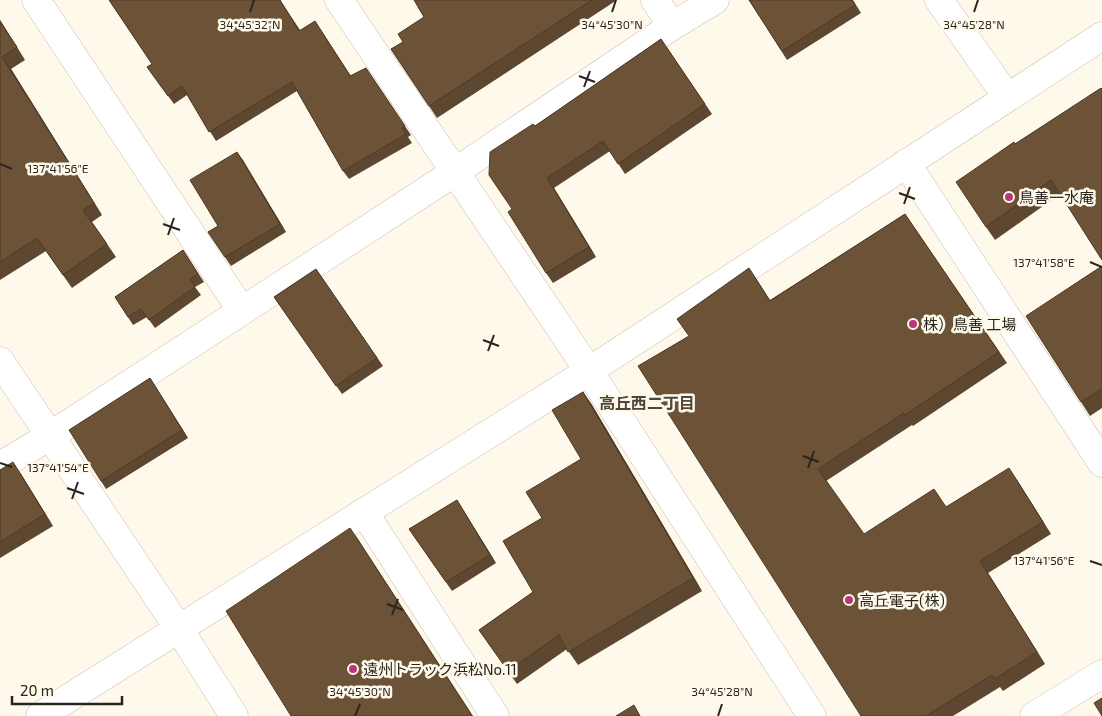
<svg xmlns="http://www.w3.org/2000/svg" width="1102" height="716" font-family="'Exo 2','Noto Sans JP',sans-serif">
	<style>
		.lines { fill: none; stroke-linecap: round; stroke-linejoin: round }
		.street-casing { stroke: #c8c0b0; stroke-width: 29 }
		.secondary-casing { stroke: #c8c0b0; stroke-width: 29 }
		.street { stroke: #fff; stroke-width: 28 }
		.secondary { stroke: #fff; stroke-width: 28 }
		.wall { fill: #5d4730 }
		.shaded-wall { fill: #4c3a27 }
		.building { fill: #6c5338; stroke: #4c3a27 }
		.ticks { fill: none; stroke: #28251f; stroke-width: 2 }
		.poi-dot { fill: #b8367e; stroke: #fff9eb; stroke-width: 2 }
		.labels { text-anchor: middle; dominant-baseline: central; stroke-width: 5; stroke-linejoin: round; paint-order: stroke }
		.poi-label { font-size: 15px; fill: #28251f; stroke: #fff9eb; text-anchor: start }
		.neighbourhood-label { font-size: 16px; font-weight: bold; fill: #4e4739; stroke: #fff9eb }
		.ticks-label { font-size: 12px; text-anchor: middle; fill: #28251f; stroke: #fff9eb; stroke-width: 5; stroke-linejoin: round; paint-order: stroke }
	</style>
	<rect width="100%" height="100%" fill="#fff9eb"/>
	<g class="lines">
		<defs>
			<g id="street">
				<path d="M 36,0 L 242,311"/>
				<path d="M 655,0 L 672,26"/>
				<path d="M 715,0 L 672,26 L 455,172 L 589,371 L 812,716"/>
				<path d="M 939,0 L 1007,97"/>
				<path d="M 906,163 L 1102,463"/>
				<path d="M 0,361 L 179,629 L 234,716"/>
				<path d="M 0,466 L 50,436 L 455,172 L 339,0"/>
				<path d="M 364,512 L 495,716"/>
				<path d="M 1034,716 L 1102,674"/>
			</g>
			<path id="secondary" d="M 40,716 L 589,371 L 1102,36"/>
		</defs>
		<use href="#street" class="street-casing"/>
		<use href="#secondary" class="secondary-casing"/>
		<use href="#street" class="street"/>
		<use href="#secondary" class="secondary"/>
	</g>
	<g class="wall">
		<path d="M 109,0 L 280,0 L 300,30 L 321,30 L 351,76 L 366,68 L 411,135 L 408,137 L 412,143 L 349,179 L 343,171 L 297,91 L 216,141 L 187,95 L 174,104 L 147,67 L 152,64 Z"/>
		<path d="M 414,0 L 617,0 L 437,118 L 391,49 L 403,42 L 424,17 Z"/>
		<path d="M 749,0 L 853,0 L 861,13 L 787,60 Z"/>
		<path d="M 0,20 L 25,60 L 11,69 L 102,215 L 92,222 L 116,257 L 72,288 L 46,251 L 0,280 Z"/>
		<path d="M 661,39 L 712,114 L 625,174 L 610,151 L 554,188 L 596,257 L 553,283 L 546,273 L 512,209 L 535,126 Z"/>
		<path d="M 1102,89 L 1060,194 L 995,240 L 986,227 L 1015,144 Z"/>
		<path d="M 237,152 L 286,232 L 231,266 L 208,232 L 218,226 Z"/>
		<path d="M 905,214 L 1007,363 L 913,426 L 912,425 L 826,481 L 864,534 L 946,507 L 1017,480 L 1051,534 L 988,573 L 1045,664 L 1003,691 L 1000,687 L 953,716 L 861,716 L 689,336 L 749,268 L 770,300 Z"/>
		<path d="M 183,250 L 204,282 L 195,287 L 201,295 L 155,328 L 147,317 L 133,325 L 115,297 Z"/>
		<path d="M 1102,266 L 1102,408 L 1090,416 L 1081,402 Z"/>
		<path d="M 316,269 L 383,366 L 342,394 L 274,297 Z"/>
		<path d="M 150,378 L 188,438 L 106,489 L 101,481 Z"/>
		<path d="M 583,392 L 592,405 L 702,591 L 578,665 L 567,649 L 517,684 L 479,630 L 533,592 L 542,518 L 581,459 Z"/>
		<path d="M 0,470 L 21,474 L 53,526 L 0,558 Z"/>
		<path d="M 457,500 L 496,563 L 452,591 L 409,529 Z"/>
	</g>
	<g class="shaded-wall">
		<path d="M 0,20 L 25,60 L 0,22 Z"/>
		<path d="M 2,57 L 11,69 L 102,215 L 94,203 Z"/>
		<path d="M 237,152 L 243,160 L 286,232 L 280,224 Z"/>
		<path d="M 547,178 L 554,188 L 596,257 L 589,247 Z"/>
		<path d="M 150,378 L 156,387 L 188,438 L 182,430 Z"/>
		<path d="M 583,392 L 592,405 L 702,591 L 693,578 Z"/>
		<path d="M 13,462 L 21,474 L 53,526 L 45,514 Z"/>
		<path d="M 1009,468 L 1017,480 L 1051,534 L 1043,522 Z"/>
		<path d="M 457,500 L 462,508 L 496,563 L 490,555 Z"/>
		<path d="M 350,528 L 358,539 L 473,716 L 472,716 Z"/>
		<path d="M 980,561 L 988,573 L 1045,664 L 1037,652 Z"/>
	</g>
	<g class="building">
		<path d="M 109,0 L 280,0 L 299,31 L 315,21 L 350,76 L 366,68 L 405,126 L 402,128 L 406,134 L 343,171 L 292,82 L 209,132 L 182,86 L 168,96 L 147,67 L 152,64 Z"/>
		<path d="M 414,0 L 592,0 L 429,106 L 391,49 L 403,42 L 398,34 L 424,17 Z"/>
		<path d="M 749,0 L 852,0 L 855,5 L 782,51 Z"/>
		<path d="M 0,22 L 17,47 L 2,57 L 94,203 L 83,210 L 107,244 L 63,275 L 37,238 L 0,262 Z"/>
		<path d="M 661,39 L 705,104 L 618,164 L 603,141 L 547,178 L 589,247 L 546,273 L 508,212 L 512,209 L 489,175 L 490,152 L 533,124 L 535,126 Z"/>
		<path d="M 1101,88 L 1102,89 L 1102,260 L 1051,180 L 986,227 L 956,182 L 1014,142 L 1015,144 Z"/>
		<path d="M 237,152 L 280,224 L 225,257 L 208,232 L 218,226 L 190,180 Z"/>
		<path d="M 905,214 L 999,352 L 905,415 L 904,413 L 818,469 L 864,534 L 934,489 L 946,507 L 1009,468 L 1043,522 L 980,561 L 1037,652 L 995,679 L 992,675 L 926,716 L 861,716 L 638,366 L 689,336 L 677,319 L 749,268 L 770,301 Z"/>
		<path d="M 183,250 L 198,274 L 190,279 L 195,287 L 149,320 L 141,309 L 128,317 L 115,297 Z"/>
		<path d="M 1102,266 L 1102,389 L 1081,402 L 1026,316 Z"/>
		<path d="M 316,269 L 377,358 L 336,386 L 274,297 Z"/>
		<path d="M 150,378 L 182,430 L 101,481 L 69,430 Z"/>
		<path d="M 583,392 L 693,578 L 568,652 L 559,635 L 508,671 L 479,630 L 533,592 L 503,541 L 542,518 L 526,492 L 581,459 L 552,410 Z"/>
		<path d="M 13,462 L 45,514 L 0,542 L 0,470 Z"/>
		<path d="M 457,500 L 490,555 L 446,582 L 409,529 Z"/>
		<path d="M 350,528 L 472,716 L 291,716 L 226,611 Z"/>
		<path d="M 1102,698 L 1102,716 L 1094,703 Z"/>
		<path d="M 634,705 L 640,716 L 616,716 Z"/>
	</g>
	<path class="ticks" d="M 250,12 L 254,0M 612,12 L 616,0M 974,12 L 978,0M 579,76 L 595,82M 584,87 L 590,71M 0,164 L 12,169M 899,193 L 915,199M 904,204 L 910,187M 163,224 L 180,230M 168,235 L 174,218M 1090,262 L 1102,267M 483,340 L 499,346M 488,351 L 494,335M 803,456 L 819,462M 0,463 L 12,467M 808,468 L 814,451M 67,488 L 84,494M 72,499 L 78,482M 1090,561 L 1102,565M 387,604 L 403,610M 392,615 L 398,599M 355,716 L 360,704M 718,716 L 722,704"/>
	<g class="poi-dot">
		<circle cx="1009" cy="197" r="5"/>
		<circle cx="913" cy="324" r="5"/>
		<circle cx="849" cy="600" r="5"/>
		<circle cx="353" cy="669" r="5"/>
	</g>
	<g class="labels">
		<g class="poi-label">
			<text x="1019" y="197">鳥善一水庵</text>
			<text x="923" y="324">株）鳥善 工場</text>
			<text x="859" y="600">高丘電子(株)</text>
			<text x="363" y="669">遠州トラック浜松No.11</text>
		</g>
		<g class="neighbourhood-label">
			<text x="647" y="402">高丘西二丁目</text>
		</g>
	</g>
	<g class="ticks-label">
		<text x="250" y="29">34°45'32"N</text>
		<text x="612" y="29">34°45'30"N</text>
		<text x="974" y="29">34°45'28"N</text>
		<text x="58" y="173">137°41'56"E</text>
		<text x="1044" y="267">137°41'58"E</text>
		<text x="58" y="472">137°41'54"E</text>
		<text x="1044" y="565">137°41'56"E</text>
		<text x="360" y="696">34°45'30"N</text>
		<text x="722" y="696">34°45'28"N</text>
	</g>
	<path d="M12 696v8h110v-8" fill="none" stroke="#28251f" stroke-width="2.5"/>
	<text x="20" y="696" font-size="15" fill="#28251f" stroke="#fff9eb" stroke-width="4" paint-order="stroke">20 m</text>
</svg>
